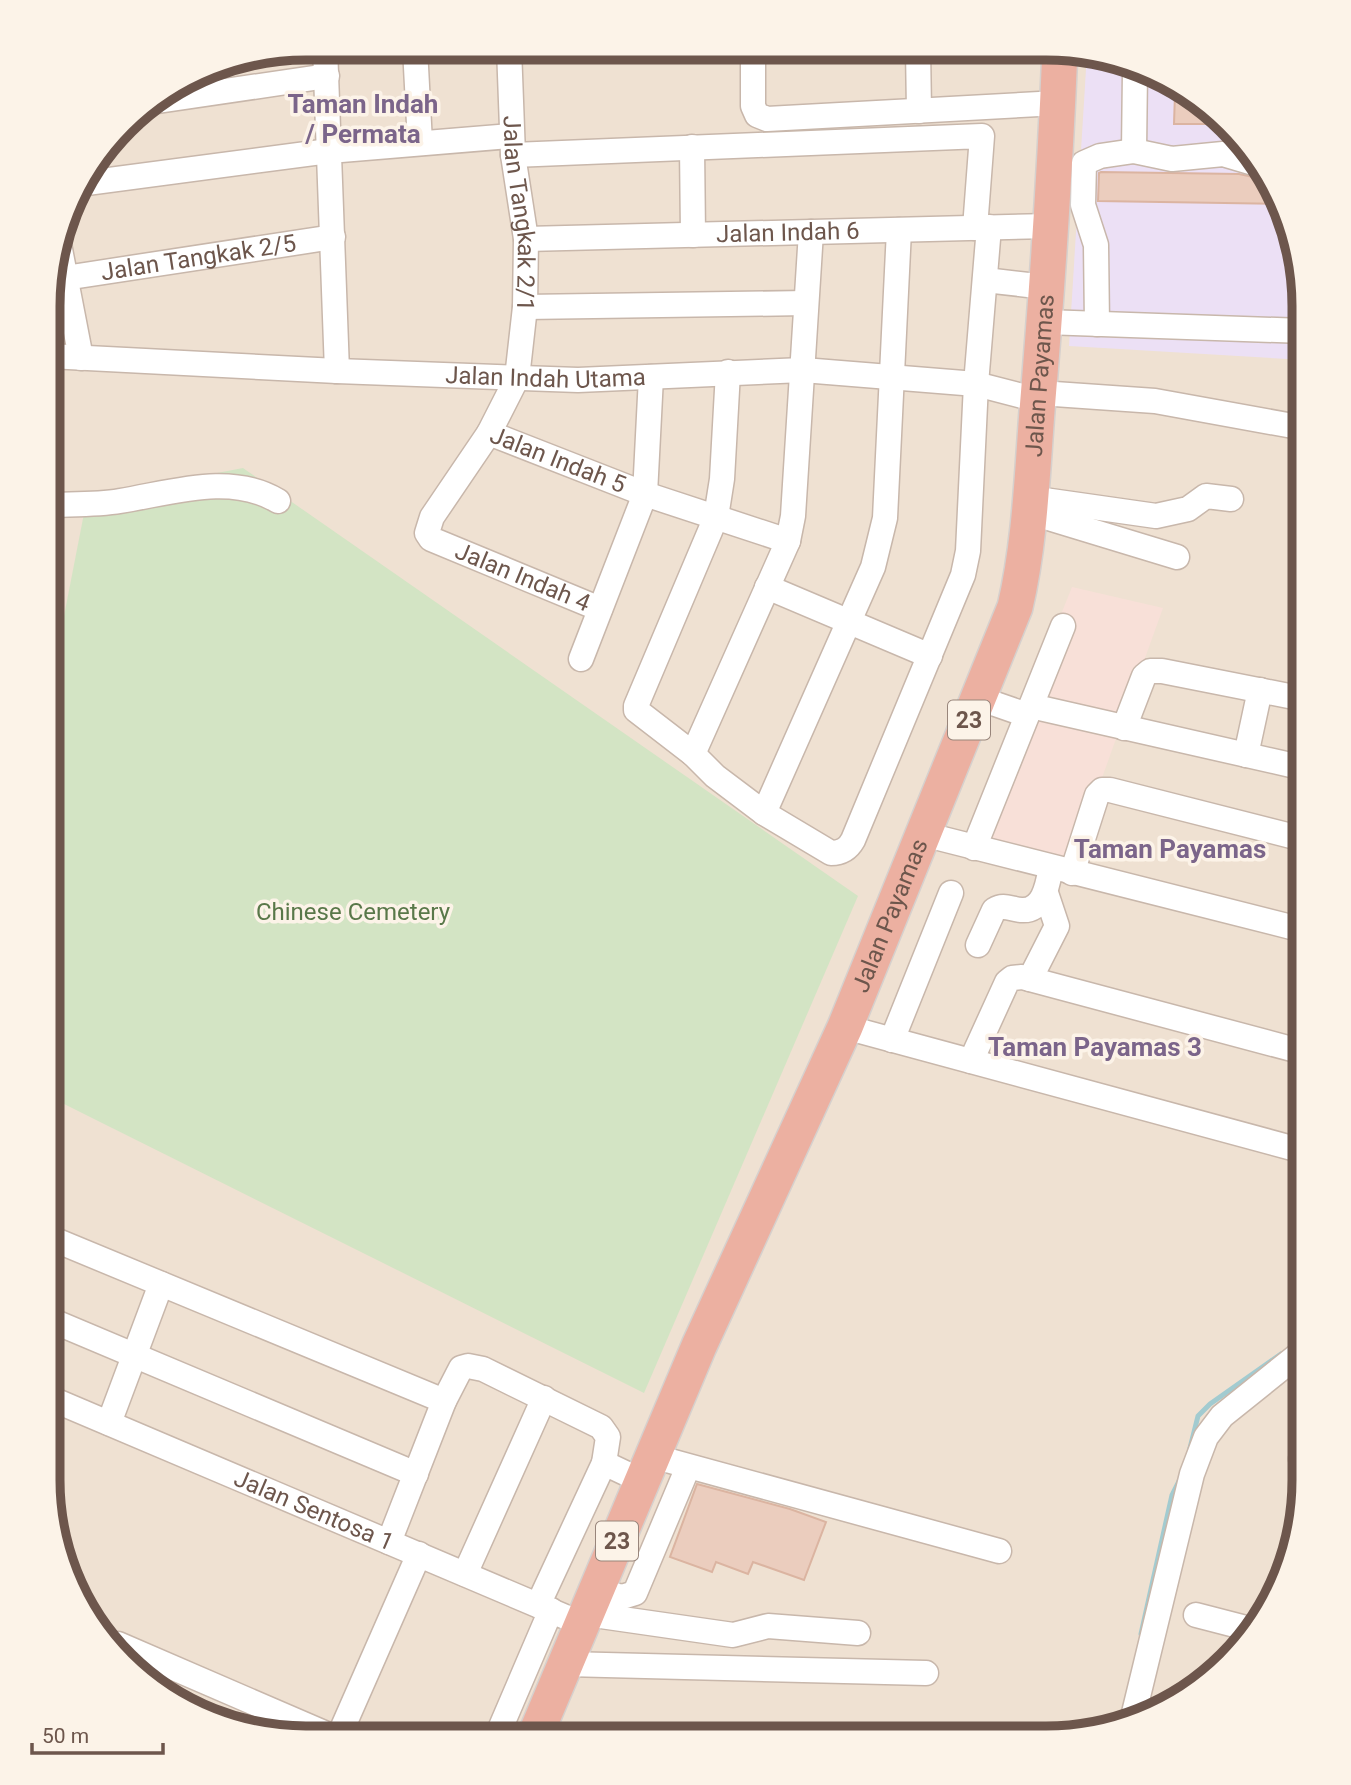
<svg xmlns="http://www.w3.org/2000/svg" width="1351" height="1785" font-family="Roboto,sans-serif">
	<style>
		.residential { fill: #efe1d2 }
		.commercial { fill: #f8e0d8 }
		.education { fill: #ece0f5 }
		.green { fill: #d3e4c4 }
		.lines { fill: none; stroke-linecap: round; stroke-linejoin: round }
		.stream { stroke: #a2cbd0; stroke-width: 5 }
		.building { fill: #ebcdbe; stroke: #dbb4a1; stroke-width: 2 }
		.minor-casing { stroke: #c8b7ab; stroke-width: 27 }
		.highway-casing { stroke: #d6d0cd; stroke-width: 38 }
		.minor { stroke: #fff; stroke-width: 24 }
		.highway { stroke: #ecb0a1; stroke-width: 35 }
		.labels { text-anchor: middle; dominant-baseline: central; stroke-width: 7; stroke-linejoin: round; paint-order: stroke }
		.shield { fill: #fcf3e8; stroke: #98857b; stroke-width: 2 }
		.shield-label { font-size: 23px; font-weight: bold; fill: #6d564c }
		.street-label { font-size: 24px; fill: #6d564c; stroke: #fcf3e8 }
		.park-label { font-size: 24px; fill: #597849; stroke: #fcf3e8 }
		.neighbourhood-label { font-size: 26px; font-weight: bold; fill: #7b658a; stroke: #fcf3e8 }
		.rim { fill: none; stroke: #6d564c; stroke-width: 9 }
	</style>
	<rect width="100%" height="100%" fill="#f9efe3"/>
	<path class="residential" d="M 306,47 L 1079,50 L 1189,91 L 1304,306 L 1303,1496 L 1260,1622 L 1216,1673 L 1160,1711 L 1046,1738 L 273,1736 L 162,1694 L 74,1594 L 47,1479 L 50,272 L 82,177 L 136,111 L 222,61 Z"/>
	<path class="commercial" d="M 1072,587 L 1163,608 L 1070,867 L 970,840 Z"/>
	<path class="education" d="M 1087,53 L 1189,91 L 1277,191 L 1304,305 L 1304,360 L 1069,346 Z"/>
	<path class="green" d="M 243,468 L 858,896 L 644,1393 L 48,1096 L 49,693 L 87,498 Z"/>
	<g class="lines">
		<g class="stream">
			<path d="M 1190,1448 L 1198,1416 L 1210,1404 L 1281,1354"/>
			<path d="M 1141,1634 L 1172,1495 L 1179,1481"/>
		</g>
	</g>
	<g class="building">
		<path d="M 1175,93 L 1191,93 L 1218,124 L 1174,124 Z"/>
		<path d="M 1101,172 L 1239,174 L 1253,177 L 1262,175 L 1277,191 L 1280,204 L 1098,201 L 1099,173 Z"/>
		<path d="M 697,1484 L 790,1509 L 826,1522 L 804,1580 L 753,1562 L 748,1574 L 716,1562 L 712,1572 L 670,1557 Z"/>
	</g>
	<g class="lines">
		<defs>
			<g id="minor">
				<path d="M 325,47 L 337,371"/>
				<path d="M 415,48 L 420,143"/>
				<path id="s1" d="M 509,48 L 513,155 L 526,239 L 525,307 L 517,378 L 489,433 L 432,517 L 427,533 L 431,539 L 600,609"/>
				<path d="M 753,49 L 753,106 L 757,115 L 767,119 L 1058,103"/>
				<path d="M 918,49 L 919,111"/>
				<path d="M 151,102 L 327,76"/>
				<path d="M 692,147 L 693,235"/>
				<path d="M 1134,151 L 1135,71"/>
				<path d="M 513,155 L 982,136 L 975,228"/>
				<path d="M 79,184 L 329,151 L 511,136"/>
				<path id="s2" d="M 526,239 L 1050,226"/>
				<path d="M 59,244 L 81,358"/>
				<path id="s3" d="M 65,278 L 333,237"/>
				<path d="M 985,280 L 1046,287"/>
				<path d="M 525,307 L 806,303"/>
				<path d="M 1045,322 L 1304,331"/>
				<path d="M 1097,324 L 1096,245 L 1083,205 L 1084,163 L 1100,156 L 1134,151 L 1172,159 L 1223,154 L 1250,162"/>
				<path id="s4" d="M 49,356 L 337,371 L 578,380 L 803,370 L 976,384 L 1038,400"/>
				<path d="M 728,372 L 722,479 L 716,517 L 636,706 L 636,710 L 693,754 L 715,776 L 764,813 L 831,853 C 842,853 848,849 853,840 L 963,575 L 968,551 L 976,384 L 989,227"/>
				<path d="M 1040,393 L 1155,401 L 1304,428"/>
				<path id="s5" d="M 489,433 L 645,494 L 788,541"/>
				<path d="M 1030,498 L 1156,516 L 1188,509 L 1206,496 L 1231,499"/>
				<path d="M 49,505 C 72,504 97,505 120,501 C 171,493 230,472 278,501"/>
				<path d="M 1029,512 L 1177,557"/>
				<path d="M 767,587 L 930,656"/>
				<path d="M 581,659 L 645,494 L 651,377"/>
				<path d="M 978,698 L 1027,715"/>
				<path d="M 1031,706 L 1304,768"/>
				<path d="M 1124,728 L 1144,676 L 1150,671 L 1162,671 L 1304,699"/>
				<path d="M 693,754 L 788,541 L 793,516 L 811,232"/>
				<path d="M 1246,755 L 1260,690"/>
				<path d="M 764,813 L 873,567 L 885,518 L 899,230"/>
				<path d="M 923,834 L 1303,930"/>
				<path d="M 974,848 L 1063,626"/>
				<path d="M 1072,873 L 1097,795 L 1102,790 L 1110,790 L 1303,839"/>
				<path d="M 978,945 L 994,910 C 1004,904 1010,909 1021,910 C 1044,912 1048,883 1051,867"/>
				<path d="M 1030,979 L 1057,926 L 1046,893"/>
				<path d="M 845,1027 L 1303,1151"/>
				<path d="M 892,1040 L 951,893"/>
				<path d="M 971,1061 L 1007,982 L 1012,978 L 1022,977 L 1303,1052"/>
				<path d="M 48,1237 L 444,1401"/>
				<path d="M 48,1319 L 416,1474"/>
				<path id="s6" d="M 47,1397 L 582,1624"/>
				<path d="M 109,1423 L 161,1284"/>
				<path d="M 652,1456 L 999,1551"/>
				<path d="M 1301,1459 L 1303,1460"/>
				<path d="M 389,1542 L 444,1401 L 461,1368 L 468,1366 L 483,1369 L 601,1427 L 608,1437 L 604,1463"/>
				<path d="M 465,1574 L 544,1398"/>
				<path d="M 597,1590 L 622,1597 L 635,1593 L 688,1467"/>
				<path d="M 538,1605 L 604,1463 L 642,1481"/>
				<path d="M 587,1614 L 733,1635 L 768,1626 L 858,1633"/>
				<path d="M 1196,1615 L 1254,1630"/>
				<path d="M 118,1644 L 331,1736"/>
				<path d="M 566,1664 L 926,1673"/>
				<path d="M 1133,1717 L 1192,1474 L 1206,1437 L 1222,1416 L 1303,1351"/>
				<path d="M 339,1736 L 419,1554"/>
				<path d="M 497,1736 L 551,1610"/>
			</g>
			<g id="highway">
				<path id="s7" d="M 535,1736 L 699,1346 L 845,1027 L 1015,607 C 1030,543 1032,476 1037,411 C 1047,291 1055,170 1060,49"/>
			</g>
		</defs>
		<use href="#minor" class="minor-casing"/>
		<use href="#highway" class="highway-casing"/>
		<use href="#minor" class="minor"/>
		<use href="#highway" class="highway"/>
	</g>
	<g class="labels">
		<g class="shield">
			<rect x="948" y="700.5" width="42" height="39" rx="5"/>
			<rect x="596" y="1521.5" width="42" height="39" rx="5"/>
		</g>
		<g class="shield-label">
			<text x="969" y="720">23</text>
			<text x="617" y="1541">23</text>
		</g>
		<g class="street-label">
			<text stroke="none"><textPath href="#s1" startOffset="166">Jalan Tangkak 2/1</textPath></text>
			<text stroke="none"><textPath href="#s2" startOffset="262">Jalan Indah 6</textPath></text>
			<text stroke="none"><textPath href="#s3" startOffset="135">Jalan Tangkak 2/5</textPath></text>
			<text stroke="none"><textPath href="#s7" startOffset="1460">Jalan Payamas</textPath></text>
			<text stroke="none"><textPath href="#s4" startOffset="497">Jalan Indah Utama</textPath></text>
			<text stroke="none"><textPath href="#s5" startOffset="74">Jalan Indah 5</textPath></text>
			<text stroke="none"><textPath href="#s1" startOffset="618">Jalan Indah 4</textPath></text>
			<text stroke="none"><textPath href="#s7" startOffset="894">Jalan Payamas</textPath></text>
			<text stroke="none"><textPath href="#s6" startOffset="290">Jalan Sentosa 1</textPath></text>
		</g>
		<g class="park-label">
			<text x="353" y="912">Chinese Cemetery</text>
		</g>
		<g class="neighbourhood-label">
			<text x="363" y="104">Taman Indah<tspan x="363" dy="30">/ Permata</tspan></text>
			<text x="1170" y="849">Taman Payamas</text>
			<text x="1095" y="1047">Taman Payamas 3</text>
		</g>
	</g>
	<path d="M0 0H1351V1785H0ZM306 60H1046A246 246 0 0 1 1292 306V1480A246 246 0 0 1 1046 1726H306A246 246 0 0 1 60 1480V306A246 246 0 0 1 306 60Z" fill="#fcf3e8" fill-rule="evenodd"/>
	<path class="rim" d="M306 60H1046A246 246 0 0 1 1292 306V1480A246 246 0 0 1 1046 1726H306A246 246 0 0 1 60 1480V306A246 246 0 0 1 306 60Z"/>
	<path d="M32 1743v10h131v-10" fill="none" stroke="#6d564c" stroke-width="3.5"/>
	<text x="42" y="1743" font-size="21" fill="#6d564c" stroke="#fcf3e8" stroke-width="5" paint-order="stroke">50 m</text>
</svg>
